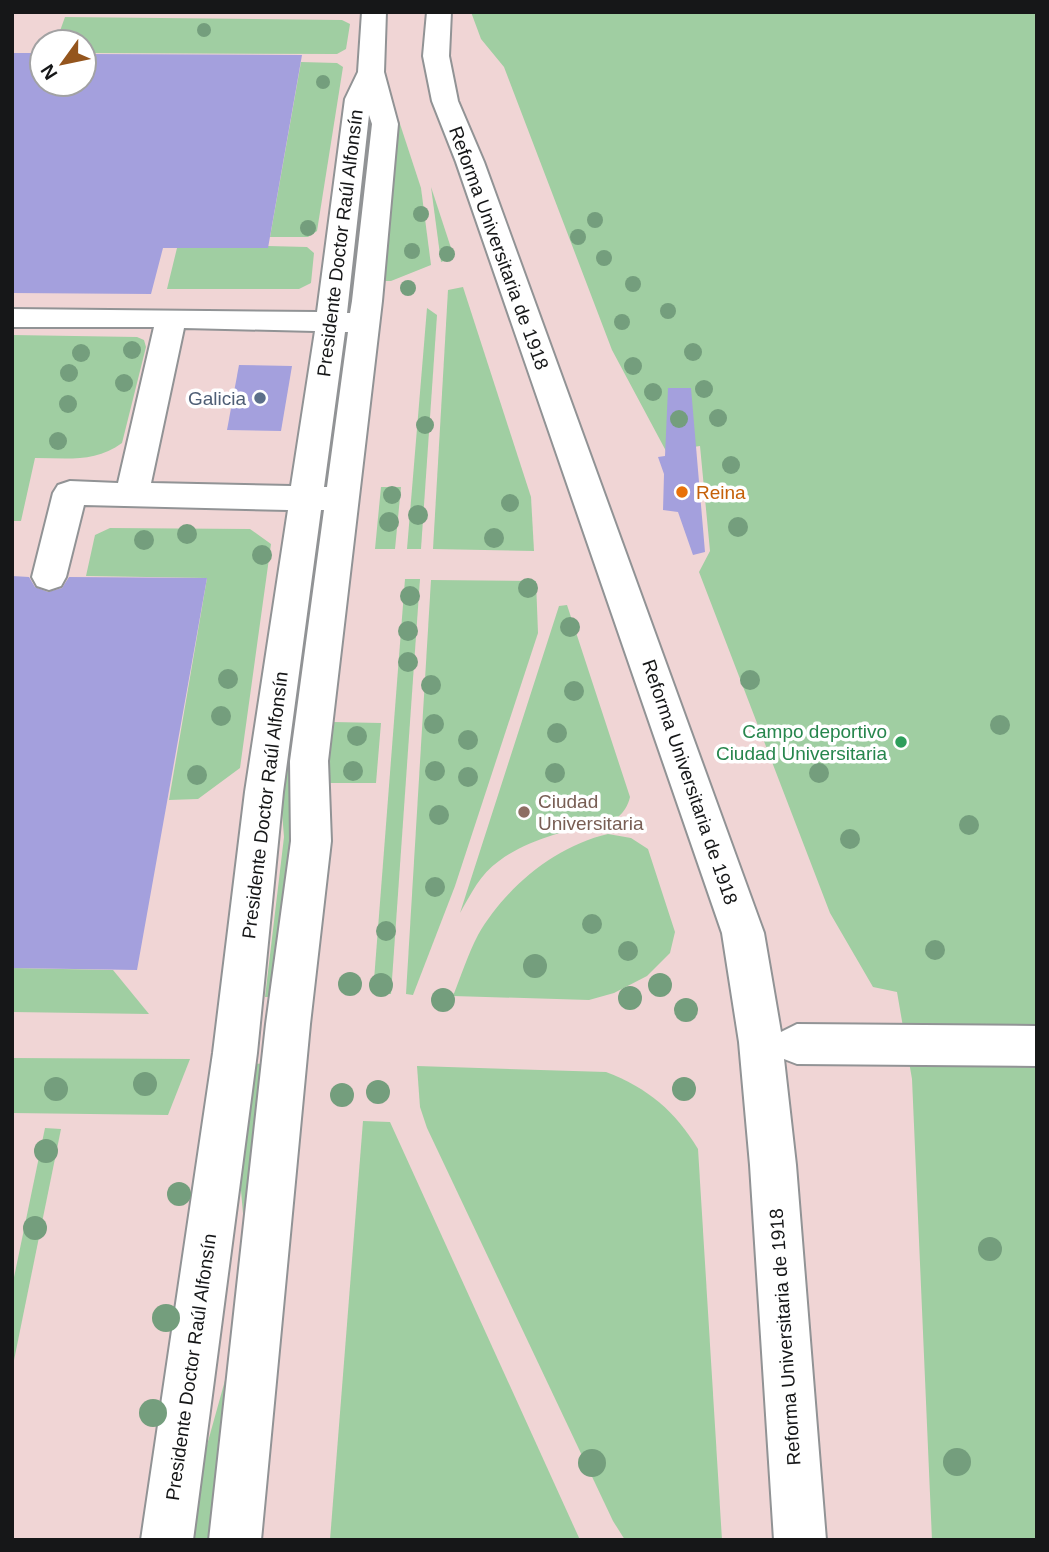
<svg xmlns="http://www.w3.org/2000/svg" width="1049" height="1552" font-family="Helvetica,sans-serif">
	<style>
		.education { fill: #f0d5d5; fill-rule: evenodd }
		.green { fill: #a0cea2 }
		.building { fill: #a4a0dd }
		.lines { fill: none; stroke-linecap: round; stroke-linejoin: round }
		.minor-casing { stroke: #919395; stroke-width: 4 }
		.minor { fill: #fff; fill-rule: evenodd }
		.tree { fill: #749e7d }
		.service-dot { fill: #5c6f8a; stroke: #fff; stroke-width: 2.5 }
		.food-dot { fill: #e8710a; stroke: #fff; stroke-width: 2.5 }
		.leisure-dot { fill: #2e9e5b; stroke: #fff; stroke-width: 2.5 }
		.education-dot { fill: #8d6e63; stroke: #fff; stroke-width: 2.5 }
		.labels { text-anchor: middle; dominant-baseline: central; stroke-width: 7; stroke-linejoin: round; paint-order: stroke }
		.street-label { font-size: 19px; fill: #161718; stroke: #fff }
		.service-label { font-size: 19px; fill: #4e5e75; stroke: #fff; text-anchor: end }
		.food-label { font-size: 19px; fill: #c56008; stroke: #fff; text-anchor: start }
		.leisure-label { font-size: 19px; fill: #27864d; stroke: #fff; text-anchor: end }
		.education-label { font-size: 19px; fill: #785e54; stroke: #fff; text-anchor: start }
	</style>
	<rect width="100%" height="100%" fill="#e4e7e9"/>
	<path class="education" d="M 12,12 L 1037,12 L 1037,1540 L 12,1540 ZM 42,42 L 84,42 L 84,84 L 42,84 Z"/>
	<g class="green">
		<path d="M 471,12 L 1037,12 L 1037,1540 L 932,1540 L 912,1079 L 897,992 L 873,987 L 830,913 L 699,572 L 710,551 L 700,446 L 666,451 L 612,350 L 504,67 L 481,39 Z"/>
		<path d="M 65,17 L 342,20 L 350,24 L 346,49 L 337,54 L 84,53 L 84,42 L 56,42 Z"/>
		<path d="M 301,62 L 337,63 L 343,67 L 317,231 L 308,237 L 270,237 Z"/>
		<path d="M 399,121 L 421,188 L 431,265 L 391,281 L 380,281 Z"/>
		<path d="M 431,187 L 454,257 L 441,262 Z"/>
		<path d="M 268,246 L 307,247 L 314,253 L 311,283 L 299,289 L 167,289 L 177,248 L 267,248 Z"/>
		<path d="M 463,287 L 531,497 L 534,551 L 433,549 L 448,290 Z"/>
		<path d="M 427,308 L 437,315 L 421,549 L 407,549 Z"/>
		<path d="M 12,335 L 137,337 L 144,340 L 146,347 L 122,443 C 95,463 66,458 35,458 L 21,521 L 12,521 Z"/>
		<path d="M 381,487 L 401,487 L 395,549 L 375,549 Z"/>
		<path d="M 110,528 L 250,529 L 271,544 L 240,768 L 198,799 L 169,800 L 207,578 L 86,576 L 95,535 Z"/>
		<path d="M 405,579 L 420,579 L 391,994 L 373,993 Z"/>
		<path d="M 431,580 L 536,581 L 538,633 L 455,886 L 413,995 L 406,994 Z"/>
		<path d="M 567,605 L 630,797 C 622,832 581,826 553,835 C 534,841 515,849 499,861 C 480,874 471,894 460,913 L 559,606 Z"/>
		<path d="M 333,722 L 381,723 L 376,783 L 326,783 Z"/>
		<path d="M 287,755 L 297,840 L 279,997 L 265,997 L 284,837 L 280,787 Z"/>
		<path d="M 608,834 L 631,838 L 648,849 L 675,932 L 670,953 L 647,976 L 614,993 L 589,1000 L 453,996 C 461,976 468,954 478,935 C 505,888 555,846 608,834 Z"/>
		<path d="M 12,968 L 113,970 L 149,1014 L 12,1012 Z"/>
		<path d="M 12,1058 L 190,1059 L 168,1115 L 12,1113 Z"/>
		<path d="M 245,1063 L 264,1064 L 256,1133 L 256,1197 L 216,1540 L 184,1540 L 187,1517 L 234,1348 L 246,1248 L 236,1133 Z"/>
		<path d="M 417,1066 L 606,1072 C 648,1088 675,1111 698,1149 L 722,1540 L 625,1540 L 613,1521 L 427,1128 L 420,1107 Z"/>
		<path d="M 363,1121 L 390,1122 L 580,1540 L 330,1540 Z"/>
		<path d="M 45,1128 L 61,1129 L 12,1370 L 12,1287 Z"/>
	</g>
	<g class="building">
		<path d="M 12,53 L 42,53 L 42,84 L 84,84 L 84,54 L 302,55 L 268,248 L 163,248 L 151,294 L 12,293 Z"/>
		<path d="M 239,365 L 292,366 L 281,431 L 227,430 Z"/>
		<path d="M 668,388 L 691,388 L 705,552 L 693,555 L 678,512 L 663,510 L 664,474 L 658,457 L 665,456 Z"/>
		<path d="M 12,576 L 29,577 L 35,587 L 48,592 L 62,588 L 69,577 L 207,578 L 137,970 L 12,968 Z"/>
	</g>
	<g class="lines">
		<defs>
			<g id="minor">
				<path d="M 362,12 L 386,12 L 384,72 L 398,124 L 382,301 L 328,761 L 331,841 L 310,1024 L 261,1540 L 209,1540 L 266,1024 L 291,841 L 290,761 L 324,510 L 321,510 L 283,792 L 257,1053 L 193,1540 L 141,1540 L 213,1053 L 245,792 L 288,510 L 84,505 L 66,577 L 61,586 L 49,590 L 37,586 L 32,577 L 53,493 L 58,485 L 70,481 L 118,483 L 154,327 L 12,327 L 12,309 L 317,312 L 345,99 L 358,72 ZM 369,115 L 372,124 L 352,301 L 350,313 L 347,313 ZM 184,328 L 315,331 L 291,486 L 151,483 ZM 345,332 L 348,332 L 327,487 L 324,487 Z"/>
				<path d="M 427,12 L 451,12 L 449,56 L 458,101 L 484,162 L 764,933 L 781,1032 L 797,1024 L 1037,1026 L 1037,1066 L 797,1064 L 784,1059 L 796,1165 L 826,1540 L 774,1540 L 750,1165 L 739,1042 L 722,933 L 456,162 L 432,101 L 423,56 Z"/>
			</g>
		</defs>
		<use href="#minor" class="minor-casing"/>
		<use href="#minor" class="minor"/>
	</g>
	<g class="tree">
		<circle cx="204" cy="30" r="7"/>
		<circle cx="323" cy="82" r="7"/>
		<circle cx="421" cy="214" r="8"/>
		<circle cx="595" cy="220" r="8"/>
		<circle cx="308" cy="228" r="8"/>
		<circle cx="578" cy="237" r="8"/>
		<circle cx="412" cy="251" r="8"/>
		<circle cx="447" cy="254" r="8"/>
		<circle cx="604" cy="258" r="8"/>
		<circle cx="633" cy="284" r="8"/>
		<circle cx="408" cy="288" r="8"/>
		<circle cx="668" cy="311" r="8"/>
		<circle cx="622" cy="322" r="8"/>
		<circle cx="132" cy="350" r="9"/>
		<circle cx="693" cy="352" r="9"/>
		<circle cx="81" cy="353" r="9"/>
		<circle cx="633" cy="366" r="9"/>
		<circle cx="69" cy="373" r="9"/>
		<circle cx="124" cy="383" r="9"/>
		<circle cx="704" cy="389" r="9"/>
		<circle cx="653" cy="392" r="9"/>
		<circle cx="68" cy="404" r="9"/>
		<circle cx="718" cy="418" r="9"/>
		<circle cx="679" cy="419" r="9"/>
		<circle cx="425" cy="425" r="9"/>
		<circle cx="58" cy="441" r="9"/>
		<circle cx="731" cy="465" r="9"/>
		<circle cx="392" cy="495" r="9"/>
		<circle cx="510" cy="503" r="9"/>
		<circle cx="418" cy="515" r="10"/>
		<circle cx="389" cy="522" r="10"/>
		<circle cx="738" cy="527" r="10"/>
		<circle cx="187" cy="534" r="10"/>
		<circle cx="494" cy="538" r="10"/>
		<circle cx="144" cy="540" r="10"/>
		<circle cx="262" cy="555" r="10"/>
		<circle cx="528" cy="588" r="10"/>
		<circle cx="410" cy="596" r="10"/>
		<circle cx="570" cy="627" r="10"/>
		<circle cx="408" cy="631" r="10"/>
		<circle cx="408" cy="662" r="10"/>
		<circle cx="228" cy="679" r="10"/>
		<circle cx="750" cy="680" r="10"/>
		<circle cx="431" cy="685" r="10"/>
		<circle cx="574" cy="691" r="10"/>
		<circle cx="221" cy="716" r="10"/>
		<circle cx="434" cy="724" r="10"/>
		<circle cx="1000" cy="725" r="10"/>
		<circle cx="557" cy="733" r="10"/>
		<circle cx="357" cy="736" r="10"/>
		<circle cx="468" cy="740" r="10"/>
		<circle cx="353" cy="771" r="10"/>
		<circle cx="435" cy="771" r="10"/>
		<circle cx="555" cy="773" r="10"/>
		<circle cx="819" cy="773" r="10"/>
		<circle cx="197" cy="775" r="10"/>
		<circle cx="468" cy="777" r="10"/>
		<circle cx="439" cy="815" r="10"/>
		<circle cx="969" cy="825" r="10"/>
		<circle cx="850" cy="839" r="10"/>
		<circle cx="435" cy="887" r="10"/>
		<circle cx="592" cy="924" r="10"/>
		<circle cx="386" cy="931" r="10"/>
		<circle cx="935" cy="950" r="10"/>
		<circle cx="628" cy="951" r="10"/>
		<circle cx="535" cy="966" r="12"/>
		<circle cx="350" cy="984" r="12"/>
		<circle cx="381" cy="985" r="12"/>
		<circle cx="660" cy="985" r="12"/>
		<circle cx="630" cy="998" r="12"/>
		<circle cx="443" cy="1000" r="12"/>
		<circle cx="686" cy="1010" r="12"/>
		<circle cx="145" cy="1084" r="12"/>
		<circle cx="56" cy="1089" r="12"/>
		<circle cx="684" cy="1089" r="12"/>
		<circle cx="378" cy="1092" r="12"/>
		<circle cx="342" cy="1095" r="12"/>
		<circle cx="46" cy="1151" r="12"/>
		<circle cx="179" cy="1194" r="12"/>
		<circle cx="35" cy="1228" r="12"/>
		<circle cx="990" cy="1249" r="12"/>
		<circle cx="166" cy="1318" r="14"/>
		<circle cx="153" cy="1413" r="14"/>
		<circle cx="957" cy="1462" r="14"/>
		<circle cx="592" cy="1463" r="14"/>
	</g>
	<circle class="service-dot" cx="260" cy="398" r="7"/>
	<circle class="food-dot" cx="682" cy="492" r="7"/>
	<circle class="leisure-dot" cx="901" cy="742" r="7"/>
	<circle class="education-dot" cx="524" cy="812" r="7"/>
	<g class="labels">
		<g class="street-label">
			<text transform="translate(340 243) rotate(-83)">Presidente Doctor Raúl Alfonsín</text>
			<text transform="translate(499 248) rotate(70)">Reforma Universitaria de 1918</text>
			<text transform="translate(690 782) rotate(71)">Reforma Universitaria de 1918</text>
			<text transform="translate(265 805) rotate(-83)">Presidente Doctor Raúl Alfonsín</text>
			<text transform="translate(785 1337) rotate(-94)">Reforma Universitaria de 1918</text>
			<text transform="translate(191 1367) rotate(-82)">Presidente Doctor Raúl Alfonsín</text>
		</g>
		<g class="service-label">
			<text x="246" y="398">Galicia</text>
		</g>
		<g class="food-label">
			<text x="696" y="492">Reina</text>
		</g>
		<g class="leisure-label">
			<text x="887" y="731">Campo deportivo<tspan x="887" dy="22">Ciudad Universitaria</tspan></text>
		</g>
		<g class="education-label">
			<text x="538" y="801">Ciudad<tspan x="538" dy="22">Universitaria</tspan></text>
		</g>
	</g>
	<rect width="1049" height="1552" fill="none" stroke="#161718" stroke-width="28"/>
	<g transform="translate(63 63) rotate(237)"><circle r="33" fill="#ffffff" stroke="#a2a2a3" stroke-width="2"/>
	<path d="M0-5L12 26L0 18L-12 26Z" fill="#94551d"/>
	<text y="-10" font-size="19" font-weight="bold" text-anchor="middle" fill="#161718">N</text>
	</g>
</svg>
